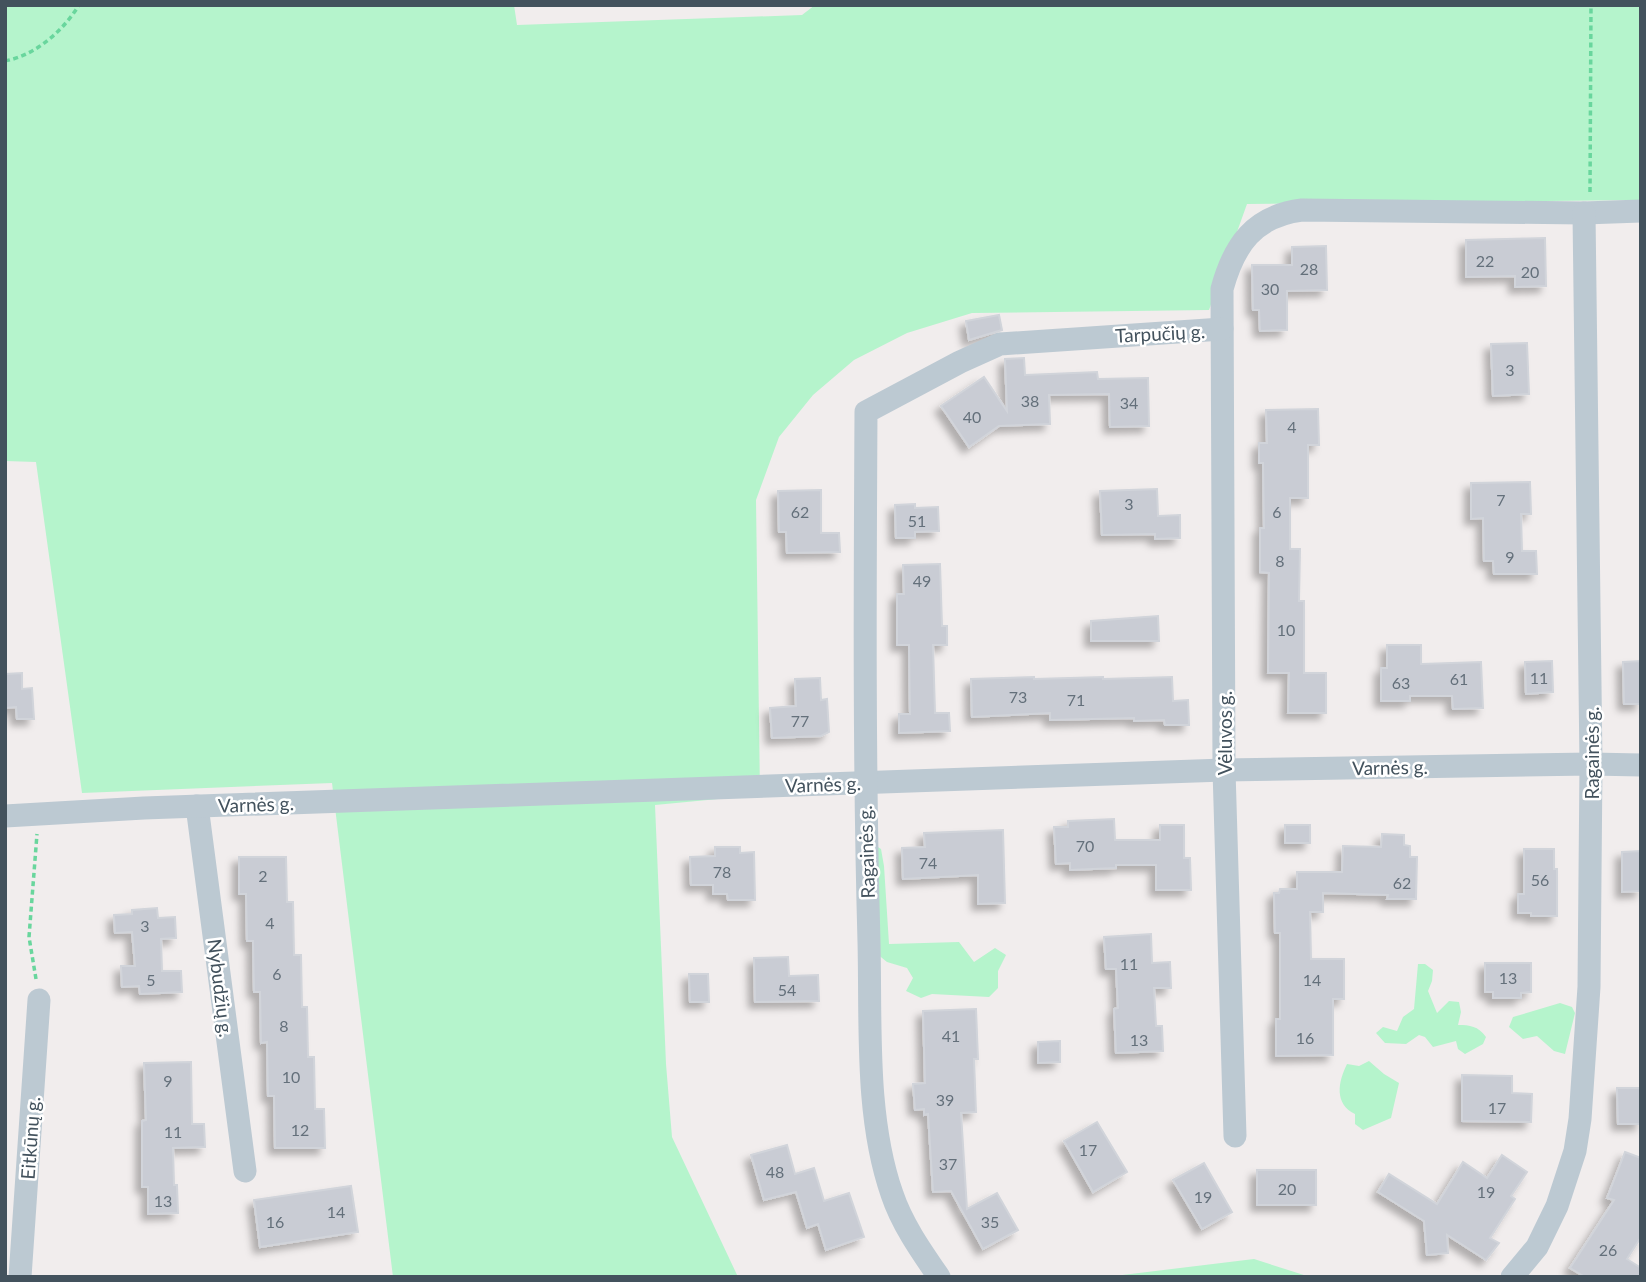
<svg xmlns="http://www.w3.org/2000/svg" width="1646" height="1282" font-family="Lato,sans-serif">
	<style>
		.green { fill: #b5f4cc }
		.building { fill: #c9ccd4; stroke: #d1d4da; stroke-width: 2; filter: url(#shadow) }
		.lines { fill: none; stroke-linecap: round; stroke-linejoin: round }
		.path { stroke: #69d69d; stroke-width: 3.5; stroke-dasharray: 5 3.5; stroke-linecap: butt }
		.minor { stroke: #bcc9d2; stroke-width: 23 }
		.labels { text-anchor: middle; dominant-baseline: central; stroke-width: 5; stroke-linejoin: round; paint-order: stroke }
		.number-label { font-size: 16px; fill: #64707b }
		.street-label { font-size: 19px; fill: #43525d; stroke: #fff }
	</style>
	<defs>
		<filter id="shadow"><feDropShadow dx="-6" dy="6" stdDeviation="3.5" flood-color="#0004"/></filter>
	</defs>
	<rect width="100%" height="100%" fill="#f1eded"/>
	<g class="green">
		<path d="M 5,5 L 514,5 L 517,25 L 802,15 L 815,5 L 1641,5 L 1641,200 L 1247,204 L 1209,310 L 972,313 L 907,333 L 854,360 L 813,395 L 779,437 L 756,500 L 760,795 L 655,805 L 666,1064 L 672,1137 L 738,1277 L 393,1277 L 332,783 L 82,793 L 36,462 L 5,461 Z"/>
		<path d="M 873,844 L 881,849 L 884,866 L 889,944 L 959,942 L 974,962 L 995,948 L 1006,955 L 998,971 L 998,988 L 989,997 L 932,994 L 921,998 L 906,991 L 913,978 L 907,968 L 887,962 L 876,953 Z"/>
		<path d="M 1418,964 L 1425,964 L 1433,970 L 1432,981 L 1428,991 L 1437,1013 L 1449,1001 L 1459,1002 L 1461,1012 L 1458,1025 C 1470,1025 1478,1026 1486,1037 L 1483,1044 L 1465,1054 L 1458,1049 L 1456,1041 L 1433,1047 L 1425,1037 L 1419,1035 L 1406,1044 L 1385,1043 L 1376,1033 L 1383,1027 L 1397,1031 L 1403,1017 L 1414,1009 Z"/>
		<path d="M 1560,1003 L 1572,1007 L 1575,1013 L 1565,1054 L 1554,1051 L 1537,1036 L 1523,1039 L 1509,1027 L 1513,1017 Z"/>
		<path d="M 1369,1061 L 1384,1074 L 1399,1083 L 1391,1118 L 1363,1130 L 1355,1124 L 1355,1114 C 1334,1104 1338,1082 1347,1064 L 1359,1066 Z"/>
		<path d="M 1254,1259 L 1310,1277 L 1106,1277 Z"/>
	</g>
	<g class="building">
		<path d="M 1545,238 L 1546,286 L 1515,287 L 1515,276 L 1466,277 L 1466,240 Z"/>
		<path d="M 1326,246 L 1327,290 L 1287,291 L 1287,330 L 1260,331 L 1259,310 L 1253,310 L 1252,265 L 1292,265 L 1292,247 Z"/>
		<path d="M 999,315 L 1002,330 L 969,340 L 966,321 Z"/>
		<path d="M 1527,343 L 1529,394 L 1493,396 L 1491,344 Z"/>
		<path d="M 1024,358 L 1025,375 L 1097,372 L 1098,379 L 1148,378 L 1149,426 L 1110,427 L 1109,394 L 1049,395 L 1050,424 L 999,426 L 969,447 L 941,406 L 984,377 L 1007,411 L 1005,359 Z"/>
		<path d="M 1318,409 L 1319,445 L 1308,445 L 1308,498 L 1290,498 L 1290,549 L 1300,549 L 1299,601 L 1304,601 L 1304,673 L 1326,673 L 1326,713 L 1288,713 L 1289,673 L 1268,673 L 1269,573 L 1260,572 L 1260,528 L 1264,528 L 1263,463 L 1259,463 L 1259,443 L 1267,443 L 1266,410 Z"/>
		<path d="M 1530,482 L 1531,514 L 1521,514 L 1522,551 L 1536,551 L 1537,574 L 1494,574 L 1493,561 L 1484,561 L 1483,518 L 1471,519 L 1471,483 Z"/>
		<path d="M 1157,489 L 1158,516 L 1180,515 L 1180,538 L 1155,539 L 1155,534 L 1102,535 L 1100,491 Z"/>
		<path d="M 821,490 L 821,533 L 839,533 L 840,552 L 787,553 L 786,532 L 779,532 L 778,491 Z"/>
		<path d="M 915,504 L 915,508 L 938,507 L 939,531 L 915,532 L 915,538 L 896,538 L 895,505 Z"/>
		<path d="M 940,564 L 942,626 L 947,626 L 947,645 L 933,645 L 935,713 L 949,713 L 950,731 L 899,733 L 899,714 L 910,714 L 909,645 L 897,645 L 897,594 L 904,594 L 903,565 Z"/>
		<path d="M 1158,616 L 1159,641 L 1091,641 L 1091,621 Z"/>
		<path d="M 1387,645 L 1421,645 L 1421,664 L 1481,662 L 1483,708 L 1453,709 L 1452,696 L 1410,696 L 1410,701 L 1381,701 L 1381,668 L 1387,668 Z"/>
		<path d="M 1552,661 L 1553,692 L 1526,694 L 1525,662 Z"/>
		<path d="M 1641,661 L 1641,704 L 1624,704 L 1623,662 Z"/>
		<path d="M 22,673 L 22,689 L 32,688 L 34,719 L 17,719 L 16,707 L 5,708 L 5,674 Z"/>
		<path d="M 1034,677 L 1034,679 L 1103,677 L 1103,679 L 1172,677 L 1173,701 L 1188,700 L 1189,725 L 1165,725 L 1164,720 L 1134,721 L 1134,718 L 1050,720 L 1050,713 L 972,717 L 971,679 Z"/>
		<path d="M 820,678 L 821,700 L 827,699 L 829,732 L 821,736 L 772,738 L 770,708 L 796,706 L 795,679 Z"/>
		<path d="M 1114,819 L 1115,840 L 1160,840 L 1160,825 L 1184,825 L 1184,858 L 1190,858 L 1191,890 L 1156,890 L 1156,865 L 1116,865 L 1116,868 L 1070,870 L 1070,863 L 1056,864 L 1054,827 L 1068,827 L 1068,821 Z"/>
		<rect x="1285" y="825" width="25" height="18"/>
		<path d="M 1003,830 L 1005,903 L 978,904 L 978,875 L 903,879 L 902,848 L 925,847 L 924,833 Z"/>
		<path d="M 1382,834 L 1404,835 L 1404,845 L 1410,846 L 1410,857 L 1417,857 L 1416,899 L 1387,899 L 1388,895 L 1323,893 L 1323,912 L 1310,912 L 1311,959 L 1344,959 L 1344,999 L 1333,999 L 1333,1055 L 1276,1056 L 1276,1019 L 1280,1019 L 1280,933 L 1275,933 L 1274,893 L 1279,893 L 1280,889 L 1297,889 L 1297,872 L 1342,872 L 1343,846 L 1381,847 Z"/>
		<path d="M 715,847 L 740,847 L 740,853 L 754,852 L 755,900 L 728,900 L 727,894 L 713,894 L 713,885 L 691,885 L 690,857 L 715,856 Z"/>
		<path d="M 1524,849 L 1554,849 L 1554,869 L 1557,869 L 1557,916 L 1531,916 L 1531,913 L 1518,913 L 1518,894 L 1524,894 Z"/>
		<path d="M 1641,851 L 1641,891 L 1622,892 L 1622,852 Z"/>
		<path d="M 239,857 L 286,857 L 287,902 L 293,902 L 294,955 L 301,955 L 302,1007 L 307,1007 L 308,1057 L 314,1057 L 315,1109 L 324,1109 L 325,1148 L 275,1148 L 274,1096 L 268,1096 L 267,1042 L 261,1043 L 260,992 L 254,992 L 253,941 L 247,941 L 246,894 L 239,894 Z"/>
		<path d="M 157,908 L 158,918 L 175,917 L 176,938 L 161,939 L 162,971 L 181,971 L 182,992 L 140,994 L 139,986 L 122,987 L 121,966 L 135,966 L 132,932 L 115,933 L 114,915 L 132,914 L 132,910 Z"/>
		<path d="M 1151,934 L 1152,963 L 1170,962 L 1171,988 L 1154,988 L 1156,1026 L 1162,1026 L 1163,1051 L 1116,1053 L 1114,1009 L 1118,1008 L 1116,969 L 1106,969 L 1104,937 Z"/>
		<path d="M 788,957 L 789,976 L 818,975 L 819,1001 L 755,1002 L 754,958 Z"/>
		<path d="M 1485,963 L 1531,963 L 1531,992 L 1521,993 L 1521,998 L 1493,998 L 1493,992 L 1485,992 Z"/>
		<path d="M 689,974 L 708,974 L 709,1002 L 690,1002 Z"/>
		<path d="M 976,1009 L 978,1059 L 974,1059 L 976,1112 L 961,1113 L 967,1209 L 997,1193 L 1018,1230 L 983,1249 L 951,1191 L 933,1192 L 928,1114 L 924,1115 L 924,1109 L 915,1110 L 913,1084 L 925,1083 L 923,1011 Z"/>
		<path d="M 1060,1041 L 1060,1062 L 1038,1063 L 1038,1042 Z"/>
		<path d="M 191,1062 L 192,1124 L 204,1124 L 205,1147 L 173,1148 L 174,1185 L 177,1185 L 178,1213 L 148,1214 L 148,1187 L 142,1187 L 142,1121 L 146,1120 L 144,1063 Z"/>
		<path d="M 1462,1075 L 1512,1076 L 1512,1093 L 1532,1094 L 1531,1122 L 1462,1121 Z"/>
		<path d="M 1617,1088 L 1641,1088 L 1641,1124 L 1618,1124 Z"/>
		<path d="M 1097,1122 L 1127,1172 L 1093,1192 L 1064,1141 Z"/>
		<path d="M 787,1145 L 795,1174 L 814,1168 L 824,1201 L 849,1193 L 864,1237 L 826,1250 L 818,1224 L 807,1228 L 796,1192 L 764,1200 L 751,1155 Z"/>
		<path d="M 1625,1152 L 1641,1158 L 1641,1237 L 1627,1259 L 1641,1268 L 1641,1277 L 1585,1277 L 1570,1268 L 1614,1200 L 1607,1198 Z"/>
		<path d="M 1502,1155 L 1527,1172 L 1511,1196 L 1515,1199 L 1490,1238 L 1499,1243 L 1486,1260 L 1447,1235 L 1448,1253 L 1427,1255 L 1424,1221 L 1378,1192 L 1389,1174 L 1437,1204 L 1463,1162 L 1487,1178 Z"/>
		<path d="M 1204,1163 L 1232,1212 L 1202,1229 L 1173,1180 Z"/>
		<rect x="1257" y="1170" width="59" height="35"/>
		<path d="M 351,1186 L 358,1232 L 260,1247 L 254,1200 Z"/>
	</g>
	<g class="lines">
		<g class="path">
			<path d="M 5,61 C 36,55 63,31 79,5"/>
			<path d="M 1590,192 L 1591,5"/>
			<path d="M 36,979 L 29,937 L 37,834"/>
		</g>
		<g class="minor">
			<path d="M 197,806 L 245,1171"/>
			<path d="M 5,816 L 144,808 L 1224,770 L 1591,764 L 1641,765"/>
			<path d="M 1235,1136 L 1224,770 L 1222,289 C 1234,245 1254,216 1302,210 L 1584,213 L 1641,211"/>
			<path d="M 20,1277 L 39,1000"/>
			<path d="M 939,1277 C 921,1251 902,1224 892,1194 C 865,1117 871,1023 869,942 C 864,765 865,589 866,412 L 960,362 L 1000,344 L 1222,329"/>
			<path d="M 1512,1277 L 1537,1247 L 1557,1206 L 1575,1151 L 1580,1119 L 1589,987 L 1591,764 L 1584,213"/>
		</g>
	</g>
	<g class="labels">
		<g class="number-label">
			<text x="1485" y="260">22</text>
			<text x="1309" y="268">28</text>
			<text x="1530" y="271">20</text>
			<text x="1270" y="288">30</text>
			<text x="1510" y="369">3</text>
			<text x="1030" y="400">38</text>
			<text x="1129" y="402">34</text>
			<text x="972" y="416">40</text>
			<text x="1292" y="426">4</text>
			<text x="1501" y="499">7</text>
			<text x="1129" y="503">3</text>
			<text x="800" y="511">62</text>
			<text x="1277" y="511">6</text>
			<text x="917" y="520">51</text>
			<text x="1510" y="556">9</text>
			<text x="1280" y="560">8</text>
			<text x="922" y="580">49</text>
			<text x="1286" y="629">10</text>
			<text x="1539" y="677">11</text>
			<text x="1459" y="678">61</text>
			<text x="1401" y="682">63</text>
			<text x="1018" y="696">73</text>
			<text x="1076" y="699">71</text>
			<text x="800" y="720">77</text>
			<text x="1085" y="845">70</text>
			<text x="928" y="862">74</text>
			<text x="722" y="871">78</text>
			<text x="263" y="875">2</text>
			<text x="1540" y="879">56</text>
			<text x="1402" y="882">62</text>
			<text x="270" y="922">4</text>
			<text x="145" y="925">3</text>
			<text x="1129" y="963">11</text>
			<text x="277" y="973">6</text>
			<text x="1508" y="977">13</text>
			<text x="151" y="979">5</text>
			<text x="1312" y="979">14</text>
			<text x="787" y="989">54</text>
			<text x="284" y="1025">8</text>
			<text x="951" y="1035">41</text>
			<text x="1305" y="1037">16</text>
			<text x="1139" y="1039">13</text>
			<text x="291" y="1076">10</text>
			<text x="168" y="1080">9</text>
			<text x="945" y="1099">39</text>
			<text x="1497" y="1107">17</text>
			<text x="300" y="1129">12</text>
			<text x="173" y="1131">11</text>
			<text x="1088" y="1149">17</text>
			<text x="948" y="1163">37</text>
			<text x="775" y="1171">48</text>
			<text x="1287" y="1188">20</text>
			<text x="1486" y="1191">19</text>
			<text x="1203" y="1196">19</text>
			<text x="163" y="1200">13</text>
			<text x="336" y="1211">14</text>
			<text x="275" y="1221">16</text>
			<text x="990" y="1221">35</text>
			<text x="1608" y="1249">26</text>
		</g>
		<g class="street-label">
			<text transform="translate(1160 333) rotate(-3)">Tarpučių g.</text>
			<text transform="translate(1224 733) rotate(-90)">Vėluvos g.</text>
			<text transform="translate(1591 753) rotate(-90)">Ragainės g.</text>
			<text transform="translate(1390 767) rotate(-1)">Varnės g.</text>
			<text transform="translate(823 784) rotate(-2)">Varnės g.</text>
			<text transform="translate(256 804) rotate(-2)">Varnės g.</text>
			<text transform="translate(866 852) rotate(-92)">Ragainės g.</text>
			<text transform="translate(221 988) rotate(83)">Nybudžių g.</text>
			<text transform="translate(30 1138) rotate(-86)">Eitkūnų g.</text>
		</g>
	</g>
	<rect width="1646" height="1282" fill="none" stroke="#43525d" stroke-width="14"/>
</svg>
